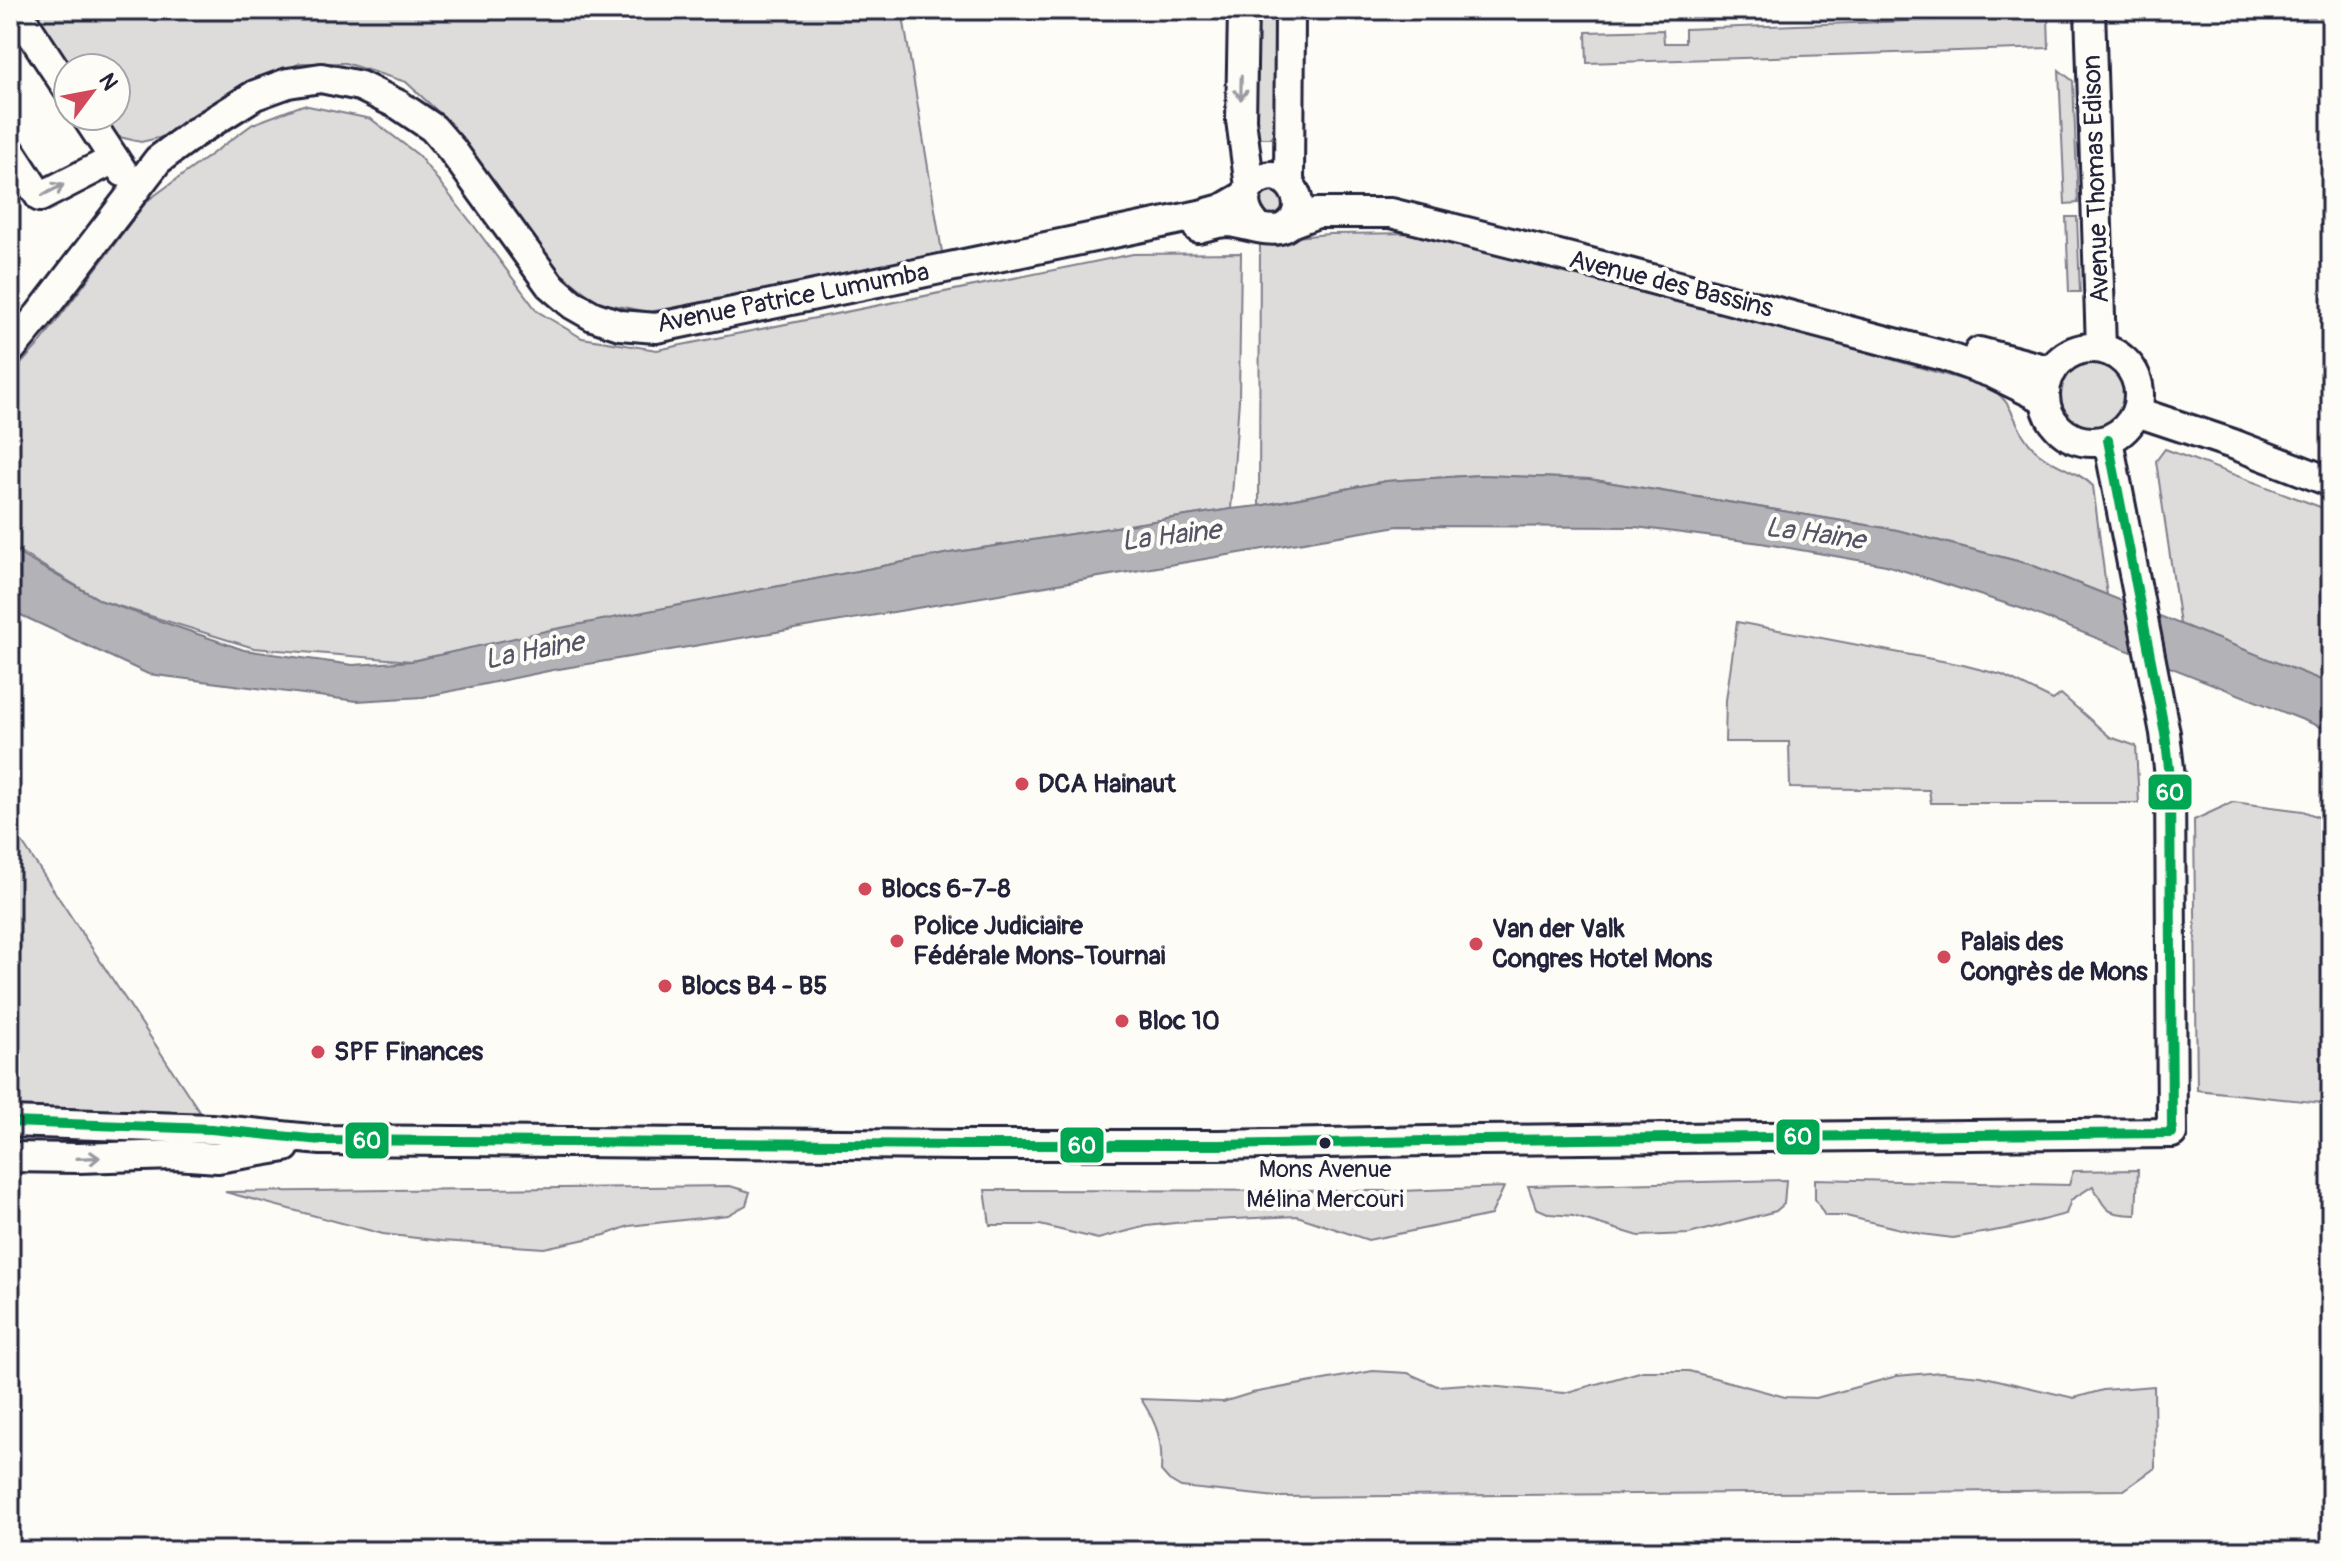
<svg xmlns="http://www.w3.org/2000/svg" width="2341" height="1561" font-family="Pangolin,sans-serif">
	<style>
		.green { fill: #dddcdb; stroke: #807f8b; stroke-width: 2 }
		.water { fill: #b2b2b7; stroke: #787885; stroke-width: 2 }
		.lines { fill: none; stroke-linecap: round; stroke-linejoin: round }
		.minor-casing { stroke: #22223b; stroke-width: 34 }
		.minor { stroke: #fdfcf7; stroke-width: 28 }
		.bus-1-casing { stroke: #fdfcf7; stroke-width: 16 }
		.bus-1 { stroke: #00a651; stroke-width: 10 }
		.oneway { stroke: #9a9aa2 }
		.poi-dot { fill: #d1495b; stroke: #fdfcf7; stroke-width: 3 }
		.bus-dot { fill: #22223b; stroke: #fdfcf7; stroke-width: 3 }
		.labels { text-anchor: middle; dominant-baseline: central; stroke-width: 8; stroke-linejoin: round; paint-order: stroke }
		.bus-label { font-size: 24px; fill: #22223b; stroke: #fdfcf7 }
		.street-label { font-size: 26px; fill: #22223b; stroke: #fdfcf7 }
		.poi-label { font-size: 26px; font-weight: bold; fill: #22223b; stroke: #fdfcf7; text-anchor: start }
		.water-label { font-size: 28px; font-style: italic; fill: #545466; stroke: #fdfcf7 }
		.line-badge { stroke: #fdfcf7; stroke-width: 3 }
		.badge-label { font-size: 22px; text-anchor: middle; font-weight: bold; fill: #fff }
	</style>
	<rect width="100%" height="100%" fill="#fdfcf7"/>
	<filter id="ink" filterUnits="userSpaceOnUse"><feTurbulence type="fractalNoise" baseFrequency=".0125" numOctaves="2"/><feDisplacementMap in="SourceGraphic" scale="16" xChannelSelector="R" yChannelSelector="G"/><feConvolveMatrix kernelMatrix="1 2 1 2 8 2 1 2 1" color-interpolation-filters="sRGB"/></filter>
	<g filter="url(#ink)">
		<g class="green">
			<path d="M 31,10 L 902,10 L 943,258 L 649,312 L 597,302 L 559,272 L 448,121 L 406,82 L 345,63 L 300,63 L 167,136 L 141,142 L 115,136 L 101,116 L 116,116 L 116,68 L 69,68 Z"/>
			<path d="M 1249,10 L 1278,10 L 1276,136 L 1273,138 L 1251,138 Z"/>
			<path d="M 2048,16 L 2049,48 L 1587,63 L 1586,32 L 1663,30 L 1664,43 L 1685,43 L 1685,29 Z"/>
			<path d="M 2059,70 L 2073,81 L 2078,203 L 2065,204 Z"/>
			<path d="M 303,105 L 371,119 L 418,155 L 474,226 L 537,311 L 582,338 L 657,350 L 1133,254 L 1241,253 L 1239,400 L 1231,509 L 950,553 L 579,625 L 412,661 L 254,648 L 102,601 L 10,546 L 10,376 L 40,343 L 147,201 L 253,124 Z"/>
			<path d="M 1272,184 L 1291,208 L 1267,224 L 1255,194 Z"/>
			<path d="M 2066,217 L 2077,217 L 2080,292 L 2069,292 Z"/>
			<path d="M 1423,233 L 1684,300 L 1988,387 C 2017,402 2012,428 2035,450 C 2053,467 2076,469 2093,486 L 2107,595 L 2029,564 L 1897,530 L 1589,479 L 1480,475 L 1386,481 L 1259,506 L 1260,240 L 1329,234 Z"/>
			<circle cx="2093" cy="393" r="39"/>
			<path d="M 2165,449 L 2331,511 L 2331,684 L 2180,624 L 2156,461 Z"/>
			<path d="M 1737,622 L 1963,665 L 2002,675 L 2053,700 L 2061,694 L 2110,737 L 2136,746 L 2139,803 L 1931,803 L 1929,790 L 1790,788 L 1789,742 L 1725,742 L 1726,700 Z"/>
			<path d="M 2233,802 L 2303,811 L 2331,822 L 2331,1104 L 2197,1090 L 2194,820 Z"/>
			<path d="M 10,824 L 211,1129 L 10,1122 Z"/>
			<path d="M 2138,1170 L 2136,1215 C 2106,1214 2107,1212 2093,1186 L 2071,1200 L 2066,1214 L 2011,1228 L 1953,1238 L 1921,1234 L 1846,1216 L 1825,1216 L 1815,1199 L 1815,1179 L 2069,1185 L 2073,1171 Z"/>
			<path d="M 1786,1180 L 1784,1204 L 1776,1211 L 1689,1234 L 1639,1236 L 1573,1216 L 1550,1214 L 1536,1208 L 1528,1186 Z"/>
			<path d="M 730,1186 L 750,1192 L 746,1205 L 728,1215 L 629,1226 L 605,1235 L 544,1248 L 442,1241 L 383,1234 L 225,1192 Z"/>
			<path d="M 1504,1187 L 1491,1215 L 1368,1240 L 1297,1216 L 1193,1221 L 1147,1226 L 1098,1239 L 1040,1225 L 990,1225 L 985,1190 L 1401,1191 Z"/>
			<path d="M 1373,1371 L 1408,1373 L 1437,1386 L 1466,1384 L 1564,1393 L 1643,1371 L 1689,1371 L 1785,1397 L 1816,1398 L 1897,1376 L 1941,1372 L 1981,1376 L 2074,1398 L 2103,1390 L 2154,1386 L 2155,1468 L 2124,1490 L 1277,1497 L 1181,1487 L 1169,1480 L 1161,1471 C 1163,1440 1157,1424 1141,1399 L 1223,1402 L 1252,1393 Z"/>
		</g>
		<path class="water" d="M 1480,475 L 1589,479 L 1897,530 L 2029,564 L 2331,684 L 2331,731 L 2023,609 L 1886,565 L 1761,543 L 1635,527 L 1398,526 L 553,670 L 423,697 L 357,701 L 148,674 L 10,610 L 10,549 L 102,601 L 244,650 L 353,665 L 412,661 L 550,630 L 950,553 L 1231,509 L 1259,506 L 1386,481 Z"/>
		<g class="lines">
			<defs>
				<g id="minor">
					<path d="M 16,10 L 68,89"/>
					<path d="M 1243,10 L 1241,120 L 1250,187"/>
					<path d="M 2090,10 L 2101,348"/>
					<path d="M 86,116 L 123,172"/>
					<path d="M 10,151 L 40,197 L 114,159"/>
					<path d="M 1289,183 L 1290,10"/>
					<path d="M 1290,223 L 1317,213 L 1391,213 L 1587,262 L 1944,356 L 1992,373 L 2045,399"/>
					<path d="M 1198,228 C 1207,226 1218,222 1228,222 C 1244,223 1269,234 1283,228 C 1315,213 1290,162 1258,180 C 1239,191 1243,212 1257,226"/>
					<circle cx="2092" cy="395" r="47"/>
					<path d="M 10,350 L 39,315 L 158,160 L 193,134 L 255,95 L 288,83 L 321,78 L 360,86 L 399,105 L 433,128 L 452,150 L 550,285 L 572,304 L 593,316 L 620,325 L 656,328 L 1200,215 L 1222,209 L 1246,195"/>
					<path d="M 1979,352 L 2052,371"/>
					<path d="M 2137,412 L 2233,444 L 2331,482"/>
					<path d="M 10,1122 L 211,1129 L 321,1140 L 962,1145 L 1218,1145 L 1480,1140 L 2172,1133 L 2170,777 L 2165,733 L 2108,440"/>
					<path d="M 10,1157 L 78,1158 L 175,1155 L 218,1158 L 285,1147"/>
				</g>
			</defs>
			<use href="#minor" class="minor-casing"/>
			<use href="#minor" class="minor"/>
			<defs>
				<path id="bus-1" d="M 10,1122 L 211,1129 L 321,1140 L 962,1145 L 1218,1145 L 1480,1140 L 2172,1133 L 2170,777 L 2165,733 L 2108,440"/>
			</defs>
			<use href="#bus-1" class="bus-1-casing"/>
			<use href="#bus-1" class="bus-1"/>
		</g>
		<defs><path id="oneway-shaft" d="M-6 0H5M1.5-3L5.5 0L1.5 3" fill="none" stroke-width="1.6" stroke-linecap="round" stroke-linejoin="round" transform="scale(2)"/></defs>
		<g class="oneway">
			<use href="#oneway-shaft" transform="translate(1241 88) rotate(91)"/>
			<use href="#oneway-shaft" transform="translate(53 190) rotate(-27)"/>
			<use href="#oneway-shaft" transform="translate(88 1158) rotate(-2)"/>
		</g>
	</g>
	<g class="poi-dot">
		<circle cx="1022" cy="784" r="8"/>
		<circle cx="865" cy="889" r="8"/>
		<circle cx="897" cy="941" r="8"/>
		<circle cx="1476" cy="944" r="8"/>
		<circle cx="1944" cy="957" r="8"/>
		<circle cx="665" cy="986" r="8"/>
		<circle cx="1122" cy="1021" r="8"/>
		<circle cx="318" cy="1052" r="8"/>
	</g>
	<circle class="bus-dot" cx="1325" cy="1143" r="7"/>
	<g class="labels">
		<g class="bus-label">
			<text x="1325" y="1169">Mons Avenue<tspan x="1325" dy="30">Mélina Mercouri</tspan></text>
		</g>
		<g class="street-label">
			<text transform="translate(2096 179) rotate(-92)">Avenue Thomas Edison</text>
			<text transform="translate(1671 284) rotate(14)">Avenue des Bassins</text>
			<text transform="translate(793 298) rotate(-11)">Avenue Patrice Lumumba</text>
		</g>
		<g class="poi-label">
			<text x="1038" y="784">DCA Hainaut</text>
			<text x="881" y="889">Blocs 6-7-8</text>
			<text x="913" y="926">Police Judiciaire<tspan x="913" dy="30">Fédérale Mons-Tournai</tspan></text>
			<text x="1492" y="929">Van der Valk<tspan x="1492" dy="30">Congres Hotel Mons</tspan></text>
			<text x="1960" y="942">Palais des<tspan x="1960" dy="30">Congrès de Mons</tspan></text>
			<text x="681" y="986">Blocs B4 - B5</text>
			<text x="1138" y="1021">Bloc 10</text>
			<text x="334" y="1052">SPF Finances</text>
		</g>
		<g class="water-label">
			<text transform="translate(1815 534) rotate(8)">La Haine</text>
			<text transform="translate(1171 536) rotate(-7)">La Haine</text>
			<text transform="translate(534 651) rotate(-11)">La Haine</text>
		</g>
	</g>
	<g class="line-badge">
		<rect x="2147" y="773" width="46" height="38" rx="8" fill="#00a651"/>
		<rect x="1775" y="1118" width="46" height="38" rx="8" fill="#00a651"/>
		<rect x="344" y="1121" width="46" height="39" rx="8" fill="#00a651"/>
		<rect x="1059" y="1126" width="46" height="38" rx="8" fill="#00a651"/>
	</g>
	<g class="badge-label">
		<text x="2170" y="800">60</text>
		<text x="1798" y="1144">60</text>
		<text x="367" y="1148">60</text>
		<text x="1082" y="1153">60</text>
	</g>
	<rect width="2341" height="1561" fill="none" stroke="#fdfcf7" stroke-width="40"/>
	<rect x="20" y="20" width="2301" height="1521" fill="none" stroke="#22223b" stroke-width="3" filter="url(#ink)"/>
	<g transform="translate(92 92) rotate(58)"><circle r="38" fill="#fdfcf7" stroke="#a5a5ac" stroke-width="2"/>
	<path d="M0-6L14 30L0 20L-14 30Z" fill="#d1495b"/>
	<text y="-12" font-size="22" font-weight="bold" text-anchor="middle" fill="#22223b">N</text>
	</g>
</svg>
